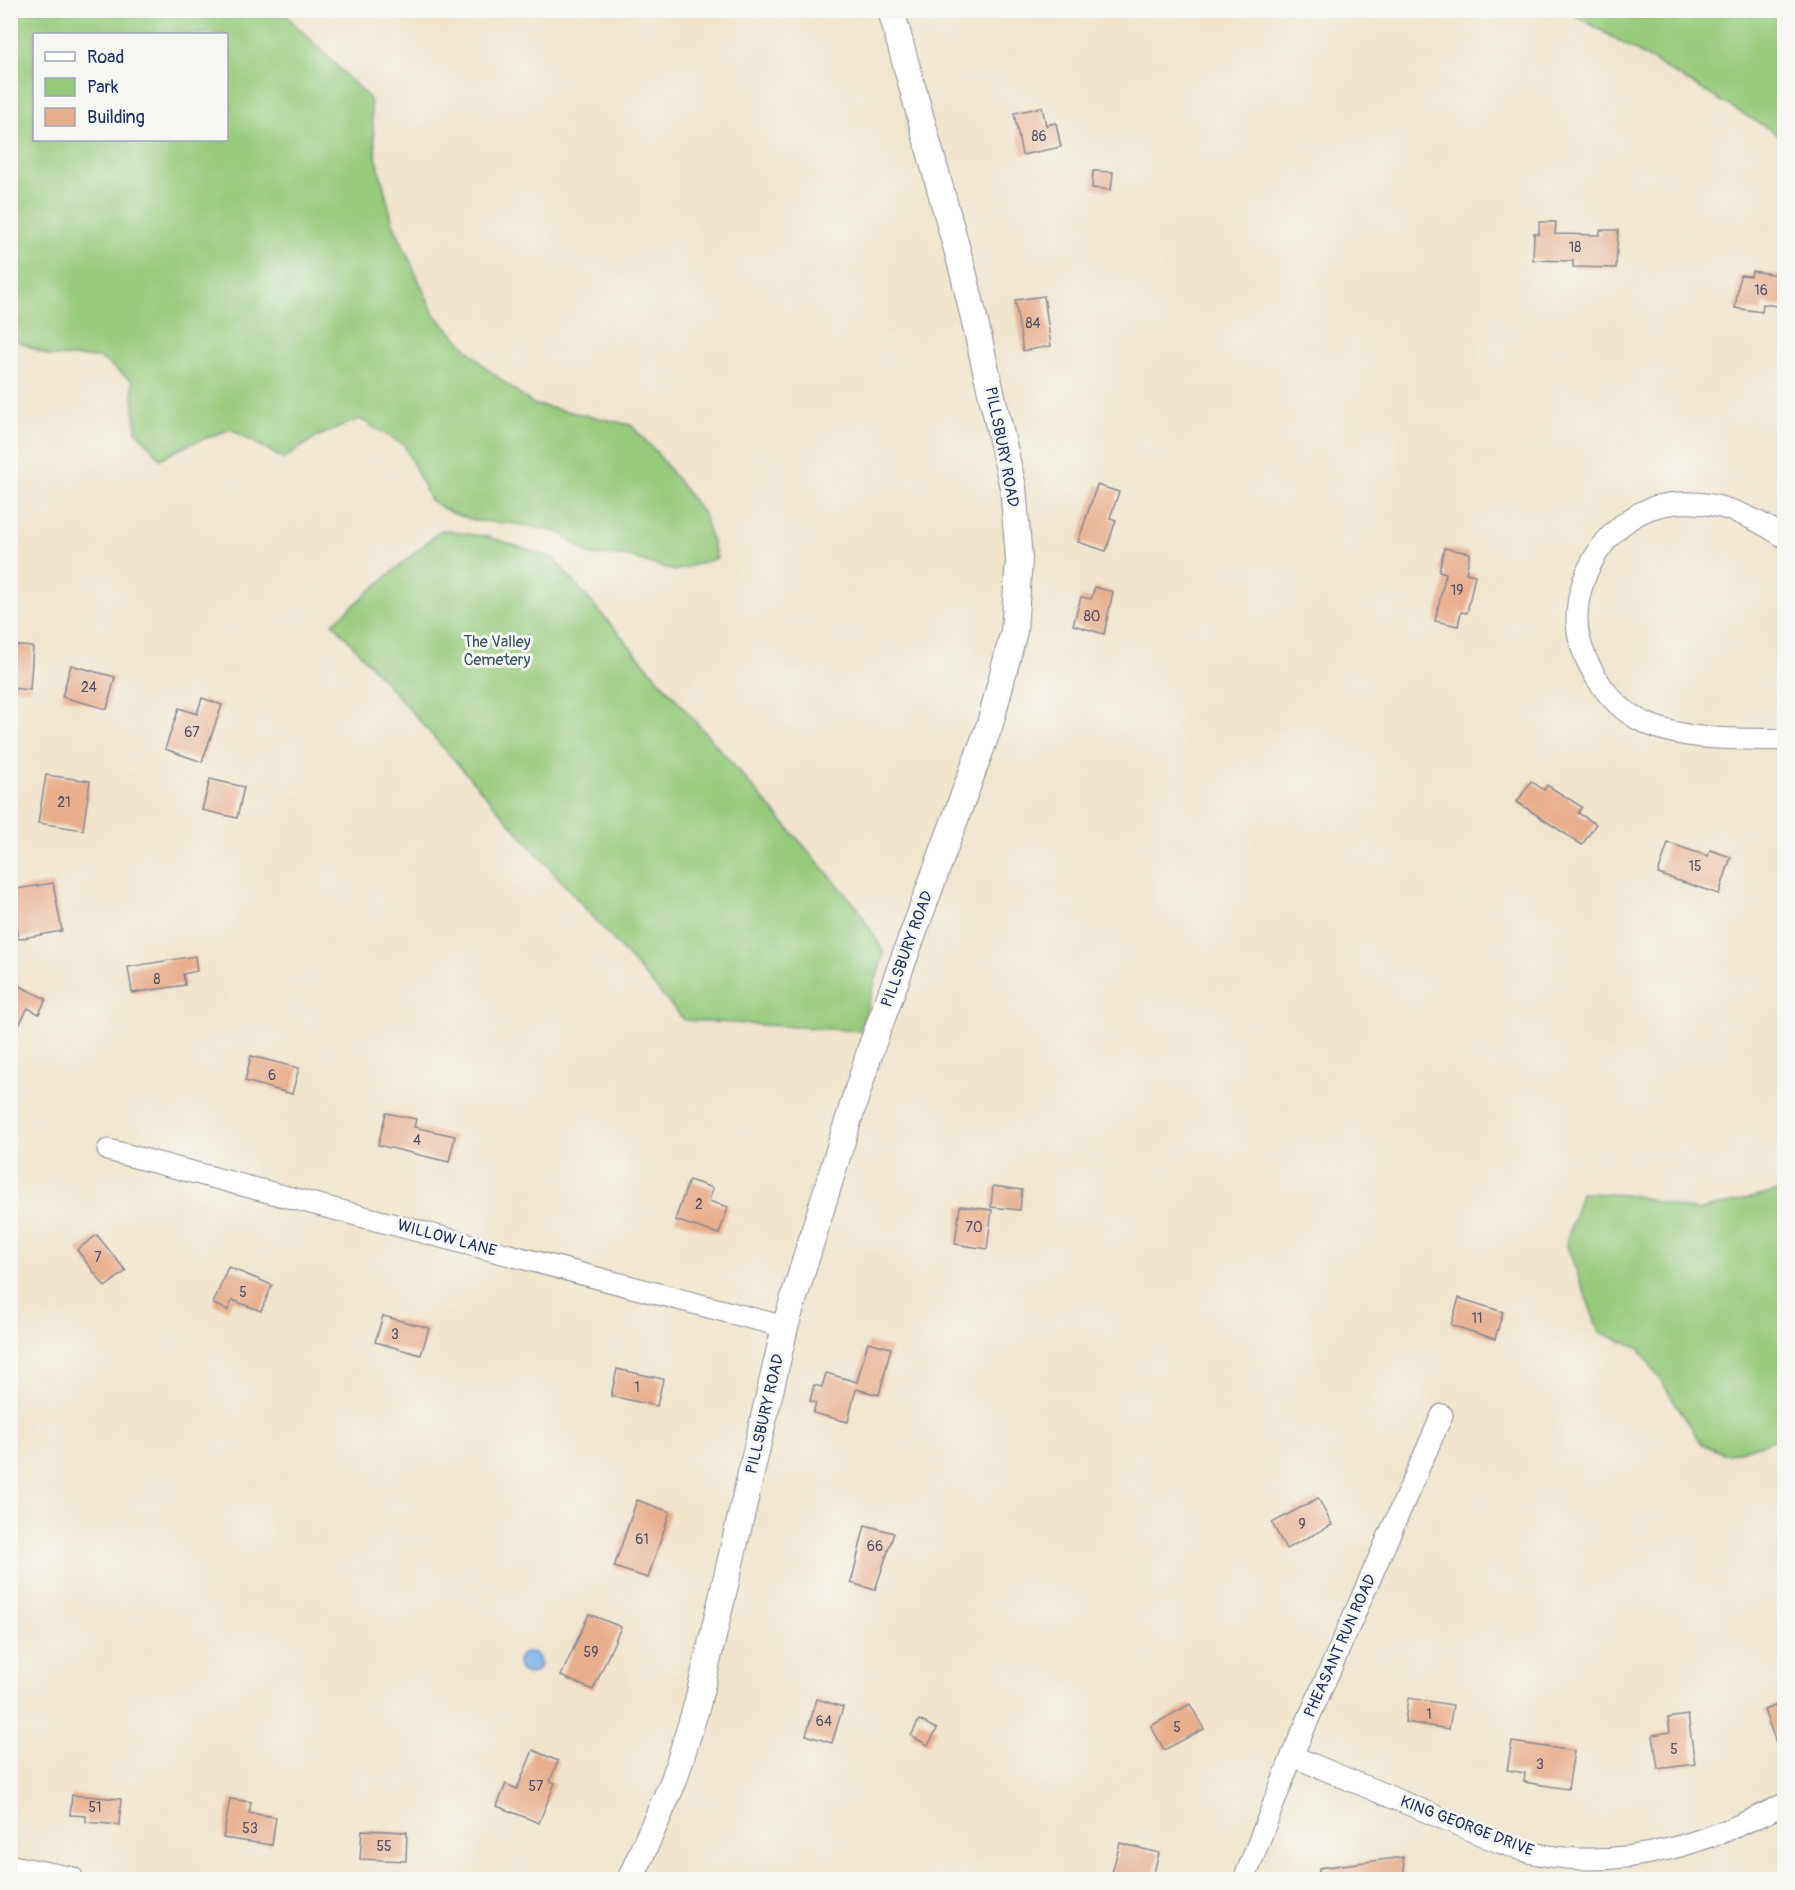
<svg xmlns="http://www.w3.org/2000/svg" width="1795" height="1890" font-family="Pangolin,sans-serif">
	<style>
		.green { fill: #96ca7b; stroke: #587c6c; stroke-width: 1.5; fill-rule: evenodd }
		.water { fill: #77b0e7; stroke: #4970a2; stroke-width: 1.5 }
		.building { fill: #e8af8d }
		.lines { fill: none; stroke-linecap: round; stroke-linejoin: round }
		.minor-casing { stroke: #868a94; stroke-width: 23 }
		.tertiary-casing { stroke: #868a94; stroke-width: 28 }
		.minor { stroke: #fff; stroke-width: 21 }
		.tertiary { stroke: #fff; stroke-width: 26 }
		.labels { text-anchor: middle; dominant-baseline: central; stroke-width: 6; stroke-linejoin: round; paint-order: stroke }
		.number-label { font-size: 14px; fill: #4e4f6a }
		.street-label { font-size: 16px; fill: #1b2f5e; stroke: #f6f6f2 }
		.park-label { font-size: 16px; fill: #3a5665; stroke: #f6f6f2 }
	</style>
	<rect width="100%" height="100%" fill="#f6f6f2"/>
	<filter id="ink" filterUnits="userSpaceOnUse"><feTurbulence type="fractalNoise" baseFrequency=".0167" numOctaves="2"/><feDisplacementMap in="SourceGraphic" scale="12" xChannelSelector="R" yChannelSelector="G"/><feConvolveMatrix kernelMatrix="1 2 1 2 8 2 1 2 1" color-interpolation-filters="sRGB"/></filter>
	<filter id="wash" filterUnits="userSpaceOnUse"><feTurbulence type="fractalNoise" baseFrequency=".008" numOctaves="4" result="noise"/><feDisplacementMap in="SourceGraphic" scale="24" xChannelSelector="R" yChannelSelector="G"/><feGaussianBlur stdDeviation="1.35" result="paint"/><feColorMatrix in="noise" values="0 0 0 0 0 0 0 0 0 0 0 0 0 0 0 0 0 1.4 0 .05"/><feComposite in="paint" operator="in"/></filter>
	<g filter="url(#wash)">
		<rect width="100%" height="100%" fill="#f0e4cb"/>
		<g class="green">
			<path d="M 10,11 L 282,11 L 370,99 L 376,156 L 393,223 L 434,314 L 486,368 L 533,404 L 631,425 L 657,453 L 704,515 L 717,558 L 675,571 L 626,556 L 591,555 L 558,532 L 518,524 L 477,521 L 451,513 L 430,500 L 404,445 L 360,419 L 316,437 L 284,459 L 231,429 L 190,444 L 160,459 L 136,430 L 132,381 L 100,358 L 49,356 L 16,340 L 10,317 ZM 34,34 L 226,34 L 226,140 L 34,140 Z"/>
			<path d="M 1568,11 L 1784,11 L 1784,138 Z"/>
			<path d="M 441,530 L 489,537 L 553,558 L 858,908 L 884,953 L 860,1031 L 684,1020 L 333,623 Z"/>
			<path d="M 1784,1190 L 1784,1437 L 1727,1455 L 1702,1444 L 1640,1349 L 1599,1332 L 1566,1243 L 1581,1193 L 1631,1195 L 1697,1211 Z"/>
		</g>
		<circle class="water" cx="529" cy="1663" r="11"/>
		<g id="blocks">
			<g class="building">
				<path d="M 1042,107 L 1046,125 L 1056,123 L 1061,147 L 1022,155 L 1014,113 Z"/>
				<path d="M 1093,171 L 1113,172 L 1111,190 L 1092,188 Z"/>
				<path d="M 1539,222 L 1556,222 L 1555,234 L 1600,235 L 1600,230 L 1618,230 L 1616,268 L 1573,267 L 1573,261 L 1533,260 L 1534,233 L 1539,234 Z"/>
				<path d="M 1752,271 L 1785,276 L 1785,307 L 1763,304 L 1762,312 L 1735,308 L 1740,275 L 1751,276 Z"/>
				<path d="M 1044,296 L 1051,346 L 1023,351 L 1015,300 Z"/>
				<path d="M 1097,485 L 1119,492 L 1110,518 L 1116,520 L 1106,551 L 1078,542 Z"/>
				<path d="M 1444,548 L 1470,553 L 1466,573 L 1475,575 L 1467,613 L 1461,612 L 1458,626 L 1435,621 L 1446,573 L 1439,571 Z"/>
				<path d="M 1095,587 L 1113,592 L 1104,634 L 1073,625 L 1081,597 L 1091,599 Z"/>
				<path d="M 10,645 L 33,647 L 30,690 L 10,688 Z"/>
				<path d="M 71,665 L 115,677 L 107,709 L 62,697 Z"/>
				<path d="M 202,698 L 222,705 L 202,762 L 165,749 L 179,708 L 197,714 Z"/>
				<path d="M 46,775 L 90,781 L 83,830 L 38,823 Z"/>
				<path d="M 210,779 L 244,787 L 237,818 L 202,810 Z"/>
				<path d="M 1531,781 L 1544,790 L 1547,785 L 1582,807 L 1578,813 L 1596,824 L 1582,845 L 1517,802 Z"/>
				<path d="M 1668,843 L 1708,856 L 1710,850 L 1731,857 L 1719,894 L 1658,874 Z"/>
				<path d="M 53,883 L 62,931 L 18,939 L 10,890 Z"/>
				<path d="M 195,956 L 197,971 L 183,974 L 185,985 L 132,993 L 128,967 Z"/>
				<path d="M 10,981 L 46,999 L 39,1014 L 28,1008 L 10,1042 Z"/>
				<path d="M 251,1056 L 299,1068 L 292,1094 L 245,1081 Z"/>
				<path d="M 386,1113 L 416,1119 L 414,1127 L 455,1136 L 449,1162 L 378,1145 Z"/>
				<path d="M 689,1180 L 713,1188 L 709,1201 L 728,1207 L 719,1234 L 675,1220 Z"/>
				<path d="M 993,1186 L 1022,1190 L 1020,1210 L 991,1207 Z"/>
				<path d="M 960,1206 L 992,1210 L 987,1249 L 955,1244 Z"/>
				<path d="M 97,1235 L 126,1271 L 105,1287 L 77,1250 Z"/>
				<path d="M 228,1267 L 272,1285 L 261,1311 L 232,1300 L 228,1310 L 213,1304 Z"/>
				<path d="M 1459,1298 L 1503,1312 L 1495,1339 L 1451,1325 Z"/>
				<path d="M 383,1316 L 429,1328 L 421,1355 L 375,1342 Z"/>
				<path d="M 868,1342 L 891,1348 L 879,1395 L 856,1389 L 848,1422 L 813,1413 L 816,1403 L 810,1401 L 814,1385 L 822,1387 L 826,1373 L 857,1382 Z"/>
				<path d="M 617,1369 L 663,1379 L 657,1406 L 611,1396 Z"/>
				<path d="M 1318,1498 L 1332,1525 L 1286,1549 L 1272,1523 Z"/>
				<path d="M 637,1500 L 670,1512 L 648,1578 L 614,1567 Z"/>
				<path d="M 865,1525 L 894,1533 L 875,1590 L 851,1583 Z"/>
				<path d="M 589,1614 L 621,1627 L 593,1690 L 561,1676 Z"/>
				<path d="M 1408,1698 L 1453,1705 L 1449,1729 L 1405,1722 Z"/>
				<path d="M 817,1699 L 843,1707 L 832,1743 L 806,1735 Z"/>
				<path d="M 1785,1702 L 1785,1761 L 1783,1761 L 1764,1710 Z"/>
				<path d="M 1190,1704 L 1204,1729 L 1164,1750 L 1151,1726 Z"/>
				<path d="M 1688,1715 L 1695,1764 L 1658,1769 L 1653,1735 L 1670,1732 L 1668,1718 Z"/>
				<path d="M 919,1720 L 937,1729 L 928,1745 L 911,1736 Z"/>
				<path d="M 1512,1742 L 1574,1751 L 1568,1789 L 1524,1782 L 1525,1773 L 1507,1770 Z"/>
				<path d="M 533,1750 L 558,1761 L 550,1781 L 555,1783 L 539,1823 L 497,1806 L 506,1784 L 517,1789 Z"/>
				<path d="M 72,1795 L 121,1799 L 119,1825 L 86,1822 L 86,1816 L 70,1815 Z"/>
				<path d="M 230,1799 L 251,1802 L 249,1813 L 276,1817 L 272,1845 L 223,1838 Z"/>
				<path d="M 362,1830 L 407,1832 L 406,1861 L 360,1859 Z"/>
				<path d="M 1120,1843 L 1159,1853 L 1152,1880 L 1110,1880 Z"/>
				<path d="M 1403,1857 L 1405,1880 L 1319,1880 L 1319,1868 Z"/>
			</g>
		</g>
	</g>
	<g filter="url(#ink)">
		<use href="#blocks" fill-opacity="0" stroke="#868a94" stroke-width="1.5"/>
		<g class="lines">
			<defs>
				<g id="minor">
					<path d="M 1784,537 C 1749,514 1712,498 1669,504 C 1612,511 1570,577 1578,632 C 1581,651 1590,669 1601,685 C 1613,702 1630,717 1650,725 C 1692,742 1740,738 1784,740"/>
					<path d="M 108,1150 L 785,1327"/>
					<path d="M 1292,1756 C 1343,1777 1393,1798 1444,1819 C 1476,1832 1509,1849 1543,1855 C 1627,1870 1710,1842 1784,1804"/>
					<path d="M 1244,1880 L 1292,1756 L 1442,1415"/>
				</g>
				<g id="tertiary">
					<path d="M 10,1868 L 71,1880"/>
					<path d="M 630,1880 L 674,1780 L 697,1705 L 785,1327 L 844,1134 L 871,1048 L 990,724 L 1014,631 L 1019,559 L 1013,487 L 964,275 L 891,10"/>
				</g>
			</defs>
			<use href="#minor" class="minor-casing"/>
			<use href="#tertiary" class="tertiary-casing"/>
			<use href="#minor" class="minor"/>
			<use href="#tertiary" class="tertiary"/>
		</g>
	</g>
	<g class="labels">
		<g class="number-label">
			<text x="1039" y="136">86</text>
			<text x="1575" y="247">18</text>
			<text x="1761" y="290">16</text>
			<text x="1033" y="323">84</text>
			<text x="1457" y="590">19</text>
			<text x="1092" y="616">80</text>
			<text x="89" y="687">24</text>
			<text x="192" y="732">67</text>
			<text x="64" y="802">21</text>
			<text x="1695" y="866">15</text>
			<text x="157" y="979">8</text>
			<text x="272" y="1075">6</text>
			<text x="417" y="1140">4</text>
			<text x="699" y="1204">2</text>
			<text x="974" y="1227">70</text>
			<text x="98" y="1257">7</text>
			<text x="243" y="1292">5</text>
			<text x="1477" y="1318">11</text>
			<text x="395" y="1334">3</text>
			<text x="637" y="1387">1</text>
			<text x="1302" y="1524">9</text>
			<text x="642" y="1539">61</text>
			<text x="875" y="1546">66</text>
			<text x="591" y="1652">59</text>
			<text x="1429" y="1714">1</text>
			<text x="824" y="1721">64</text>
			<text x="1177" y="1727">5</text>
			<text x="1674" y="1749">5</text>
			<text x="1540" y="1764">3</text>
			<text x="536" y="1786">57</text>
			<text x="95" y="1807">51</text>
			<text x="250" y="1828">53</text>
			<text x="384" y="1846">55</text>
		</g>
		<g class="street-label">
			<text transform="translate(1002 447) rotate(79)">PILLSBURY ROAD</text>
			<text transform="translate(907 949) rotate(-70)">PILLSBURY ROAD</text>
			<text transform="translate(447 1238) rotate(15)">WILLOW LANE</text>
			<text transform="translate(765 1414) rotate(-77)">PILLSBURY ROAD</text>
			<text transform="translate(1340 1646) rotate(-66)">PHEASANT RUN ROAD</text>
			<text transform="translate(1467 1826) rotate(21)">KING GEORGE DRIVE</text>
		</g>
		<g class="park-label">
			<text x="497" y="642">The Valley<tspan x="497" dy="18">Cemetery</tspan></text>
		</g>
	</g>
	<rect width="1795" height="1890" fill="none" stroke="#f6f6f2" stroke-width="36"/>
	<rect x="33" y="33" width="195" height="108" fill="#f6f6f2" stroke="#9ea6b7" stroke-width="1.5"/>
	<rect x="45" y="52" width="30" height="9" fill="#ffffff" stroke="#9ea6b7" stroke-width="1.5"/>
	<text x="87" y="63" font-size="18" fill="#1b2f5e">Road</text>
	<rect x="45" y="78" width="30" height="18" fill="#96ca7b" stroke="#9ea6b7" stroke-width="1.5"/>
	<text x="87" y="93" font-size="18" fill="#1b2f5e">Park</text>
	<rect x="45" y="108" width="30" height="18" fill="#e8af8d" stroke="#9ea6b7" stroke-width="1.5"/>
	<text x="87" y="123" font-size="18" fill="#1b2f5e">Building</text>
</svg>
